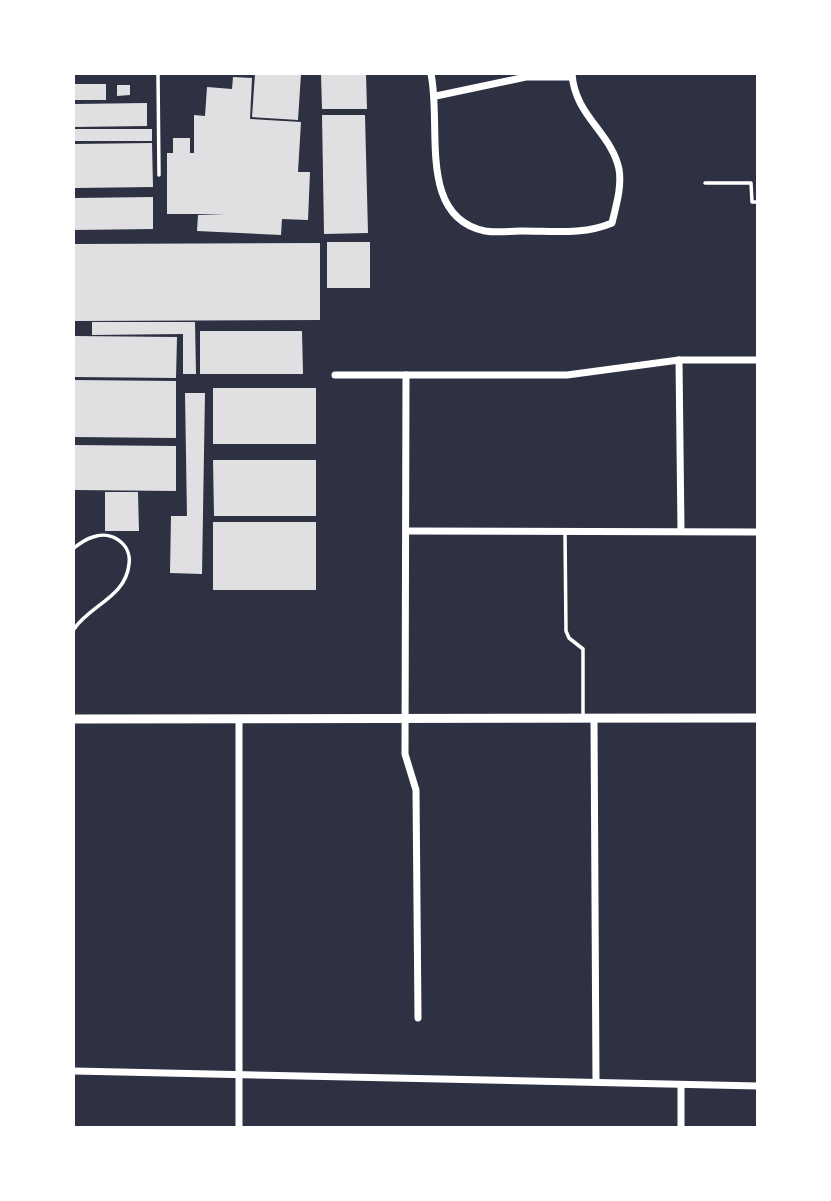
<svg xmlns="http://www.w3.org/2000/svg" width="831" height="1201" font-family="Figtree,sans-serif">
	<style>
		.building { fill: #e0e0e3 }
		.lines { fill: none; stroke-linecap: round; stroke-linejoin: round }
		.service { stroke: #fff; stroke-width: 3.5 }
		.minor { stroke: #fff; stroke-width: 7 }
		.tertiary { stroke: #fff; stroke-width: 9 }
	</style>
	<rect width="100%" height="100%" fill="#2d3142"/>
	<g class="building">
		<path d="M 255,74 L 301,74 L 298,120 L 252,117 Z"/>
		<path d="M 321,74 L 366,74 L 367,109 L 322,109 Z"/>
		<path d="M 233,77 L 252,78 L 250,119 L 301,122 L 298,172 L 310,172 L 308,220 L 282,219 L 281,235 L 197,231 L 198,215 L 224,214 L 167,214 L 167,153 L 173,153 L 173,138 L 190,138 L 190,153 L 194,153 L 194,115 L 205,116 L 207,87 L 232,89 Z"/>
		<rect x="74" y="84" width="32" height="16"/>
		<path d="M 117,85 L 130,85 L 130,95 L 117,96 Z"/>
		<path d="M 147,103 L 147,126 L 74,127 L 74,104 Z"/>
		<path d="M 322,115 L 365,115 L 368,233 L 324,234 Z"/>
		<rect x="74" y="129" width="78" height="12"/>
		<path d="M 152,143 L 153,187 L 74,188 L 74,144 Z"/>
		<path d="M 153,197 L 153,229 L 74,230 L 74,198 Z"/>
		<rect x="327" y="242" width="43" height="46"/>
		<path d="M 320,243 L 320,320 L 74,321 L 74,244 Z"/>
		<path d="M 92,322 L 195,322 L 196,374 L 183,374 L 183,334 L 92,335 Z"/>
		<path d="M 200,331 L 302,331 L 303,374 L 200,374 Z"/>
		<path d="M 74,336 L 177,337 L 176,378 L 74,377 Z"/>
		<path d="M 74,380 L 176,381 L 176,438 L 74,437 Z"/>
		<rect x="213" y="388" width="103" height="56"/>
		<path d="M 185,393 L 205,393 L 202,574 L 170,573 L 171,516 L 187,516 Z"/>
		<path d="M 74,445 L 176,446 L 176,491 L 74,490 Z"/>
		<path d="M 213,460 L 316,460 L 316,516 L 214,516 Z"/>
		<path d="M 105,492 L 138,492 L 139,531 L 105,531 Z"/>
		<rect x="213" y="522" width="103" height="68"/>
	</g>
	<g class="lines">
		<g class="service">
			<path d="M 158,74 L 159,175"/>
			<path d="M 705,183 L 751,183 L 752,202 L 758,202"/>
			<path d="M 565,533 L 566,631 L 569,638 L 583,649 L 583,716"/>
			<path d="M 74,548 C 79,544 86,539 93,537 C 111,530 132,544 129,564 C 126,597 90,605 74,629"/>
		</g>
		<g class="minor">
			<path d="M 431,74 C 442,126 417,217 485,231 C 496,233 511,231 522,231 C 553,231 584,235 612,223 C 616,206 622,187 619,169 C 611,132 575,116 572,74"/>
			<path d="M 436,96 L 526,77 L 572,77"/>
			<path d="M 679,360 L 681,531"/>
			<path d="M 335,375 L 567,375 L 679,360 L 758,360"/>
			<path d="M 406,375 L 405,754 L 416,790 L 418,1018"/>
			<path d="M 406,531 L 758,532"/>
			<path d="M 239,719 L 239,1128"/>
			<path d="M 594,719 L 596,1082"/>
			<path d="M 74,1071 L 758,1086"/>
			<path d="M 681,1086 L 681,1128"/>
		</g>
		<path class="tertiary" d="M 74,719 L 758,718"/>
	</g>
	<rect width="831" height="1201" fill="none" stroke="#ffffff" stroke-width="150"/>
</svg>
